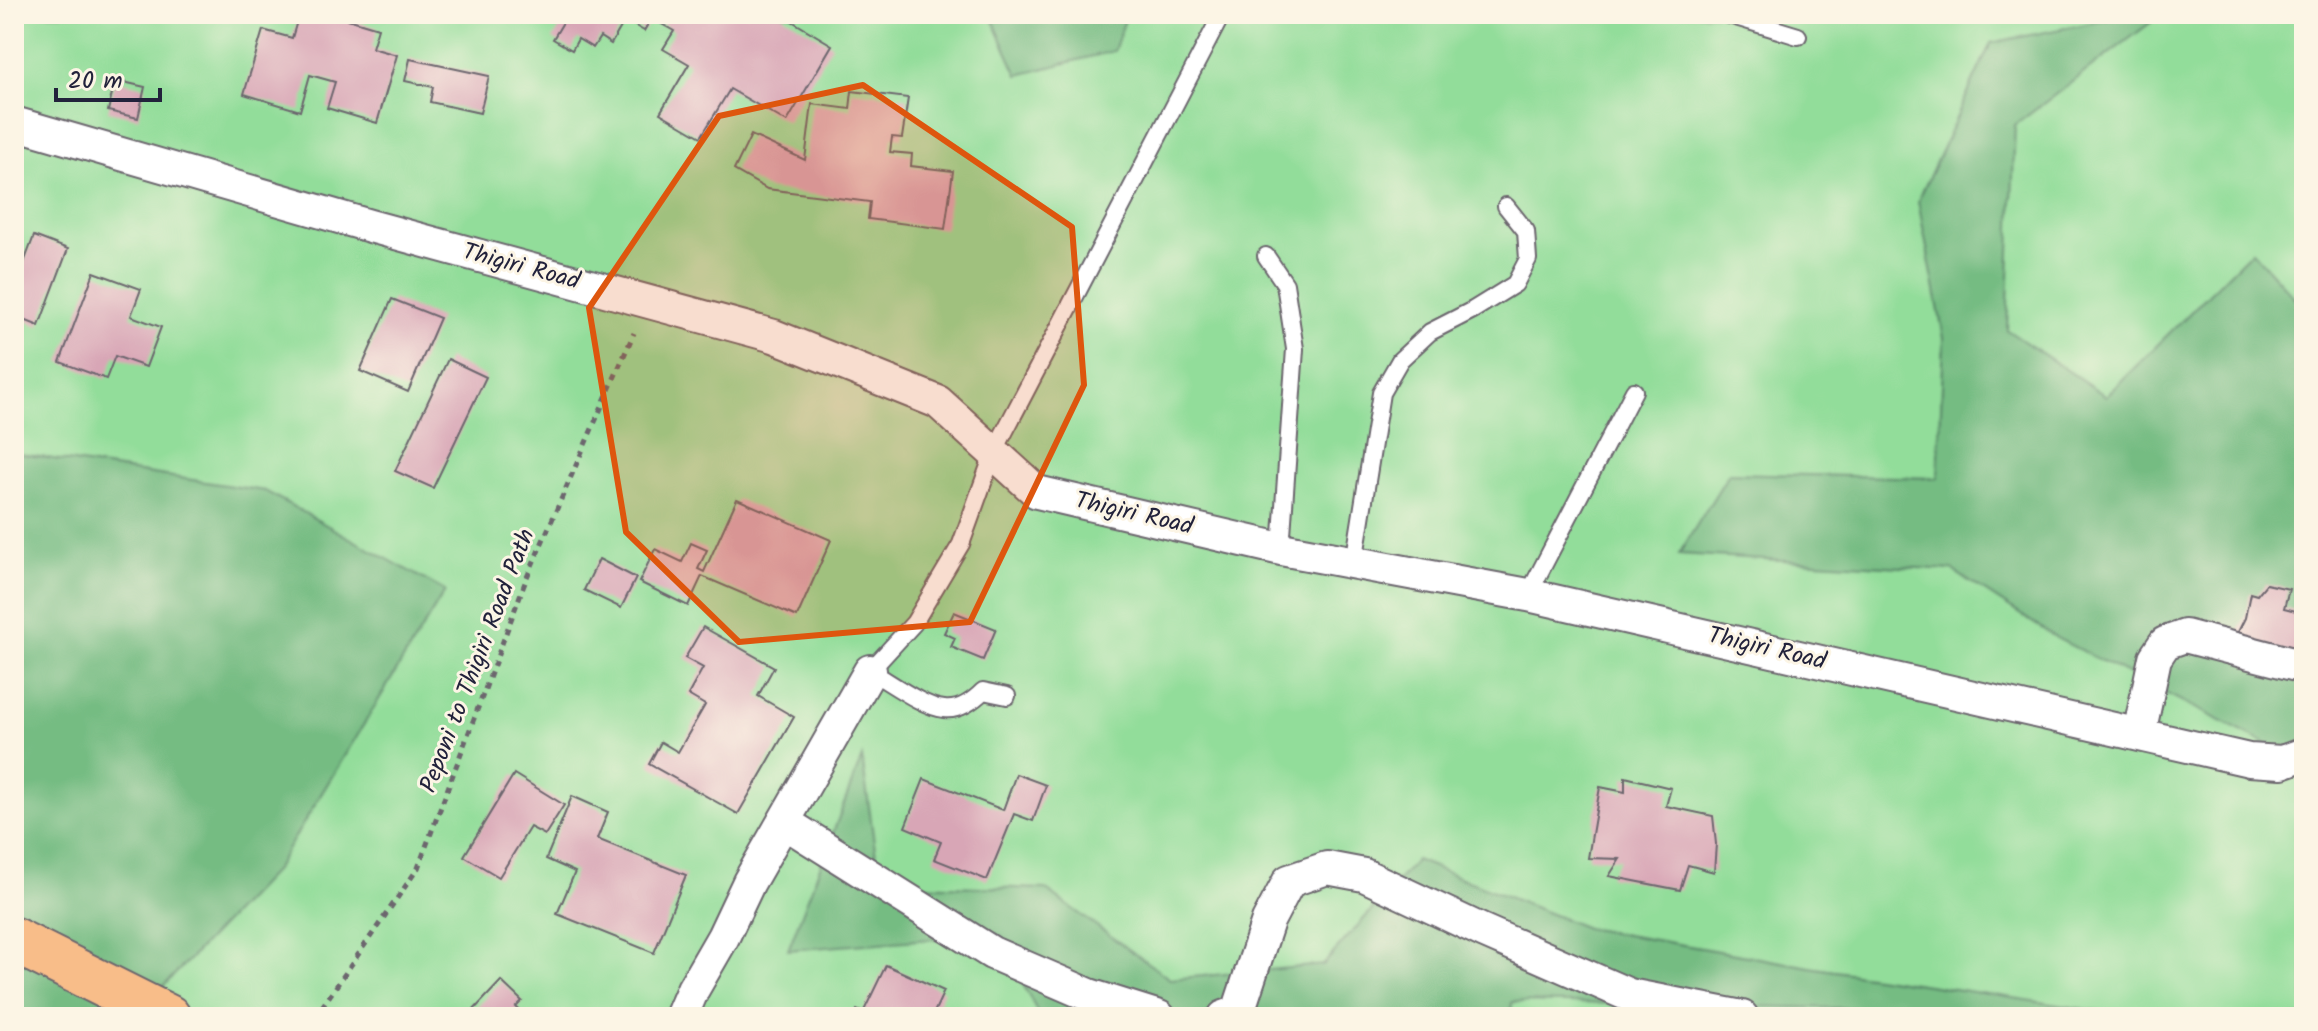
<svg xmlns="http://www.w3.org/2000/svg" width="2318" height="1031" font-family="Kalam,sans-serif">
	<style>
		.green { fill: #92dd9a; stroke: #5a806a; stroke-width: 2 }
		.forest { fill: #75bc82; stroke: #4c6f5e; stroke-width: 2 }
		.building { fill: #d8a6b6 }
		.lines { fill: none; stroke-linecap: round; stroke-linejoin: round }
		.lane-casing { stroke: #6c666e; stroke-width: 20 }
		.street-casing { stroke: #6c666e; stroke-width: 36 }
		.primary-casing { stroke: #6c666e; stroke-width: 48 }
		.path { stroke: #6c666e; stroke-width: 5; stroke-dasharray: 6 6; stroke-linecap: butt }
		.lane { stroke: #fff; stroke-width: 16 }
		.street { stroke: #fff; stroke-width: 32 }
		.primary { stroke: #f8bd89; stroke-width: 44 }
		.marked { fill: #de560e; fill-opacity: 0.2; stroke: #de560e; stroke-width: 6; stroke-linejoin: round }
		.labels { text-anchor: middle; dominant-baseline: central; stroke-width: 6; stroke-linejoin: round; paint-order: stroke }
		.street-label { font-size: 24px; fill: #22223b; stroke: #fcf5e5 }
	</style>
	<rect width="100%" height="100%" fill="#fcf5e5"/>
	<filter id="ink" filterUnits="userSpaceOnUse"><feTurbulence type="fractalNoise" baseFrequency=".0125" numOctaves="2"/><feDisplacementMap in="SourceGraphic" scale="16" xChannelSelector="R" yChannelSelector="G"/><feConvolveMatrix kernelMatrix="1 2 1 2 8 2 1 2 1" color-interpolation-filters="sRGB"/></filter>
	<filter id="wash" filterUnits="userSpaceOnUse"><feTurbulence type="fractalNoise" baseFrequency=".006" numOctaves="4" result="noise"/><feDisplacementMap in="SourceGraphic" scale="32" xChannelSelector="R" yChannelSelector="G"/><feGaussianBlur stdDeviation="1.8" result="paint"/><feColorMatrix in="noise" values="0 0 0 0 0 0 0 0 0 0 0 0 0 0 0 0 0 1.4 0 .05"/><feComposite in="paint" operator="in"/></filter>
	<g filter="url(#wash)">
		<rect width="100%" height="100%" fill="#f6e5cc"/>
		<rect class="green" x="14" y="14" width="2290" height="1003"/>
		<g class="forest">
			<path d="M 990,14 L 1127,14 L 1114,51 L 1018,75 Z"/>
			<path d="M 2134,14 L 2162,14 L 2015,125 L 2007,330 L 2106,396 L 2252,251 L 2304,308 L 2304,763 L 2058,639 L 1952,570 L 1679,554 L 1729,473 L 1938,478 L 1944,338 L 1918,201 L 1991,43 Z"/>
			<path d="M 14,453 L 265,491 L 445,591 L 275,870 L 134,1017 L 14,1017 Z"/>
			<path d="M 862,757 L 880,884 L 1045,889 L 1170,979 L 1323,965 L 1416,860 L 1586,928 L 1816,968 L 2111,1013 L 1512,1002 L 1511,1017 L 1040,1017 L 997,934 L 788,950 Z"/>
		</g>
		<g id="blocks">
			<g class="building">
				<path d="M 299,14 L 331,14 L 378,28 L 372,48 L 397,55 L 377,123 L 327,108 L 335,82 L 310,75 L 300,111 L 244,94 L 263,30 L 292,38 Z"/>
				<path d="M 568,14 L 654,14 L 644,31 L 625,20 L 611,44 L 600,37 L 593,48 L 578,39 L 572,50 L 553,39 Z"/>
				<path d="M 665,14 L 780,14 L 832,45 L 787,122 L 730,89 L 701,137 L 660,113 L 689,64 L 663,49 L 674,31 L 660,23 Z"/>
				<path d="M 410,59 L 489,76 L 480,113 L 430,102 L 433,87 L 405,81 Z"/>
				<path d="M 115,80 L 145,87 L 138,118 L 108,111 Z"/>
				<path d="M 852,91 L 908,98 L 902,138 L 892,137 L 890,152 L 912,154 L 911,166 L 953,171 L 945,229 L 868,219 L 870,202 L 767,189 L 734,170 L 751,135 L 805,160 L 812,104 L 850,109 Z"/>
				<path d="M 34,236 L 68,249 L 39,326 L 14,316 L 14,289 Z"/>
				<path d="M 94,272 L 141,289 L 131,316 L 161,327 L 146,367 L 115,356 L 106,379 L 60,362 Z"/>
				<path d="M 392,299 L 440,318 L 408,392 L 360,371 Z"/>
				<path d="M 448,359 L 486,377 L 433,488 L 395,471 Z"/>
				<path d="M 737,499 L 831,540 L 797,617 L 702,576 L 688,606 L 639,582 L 655,549 L 682,562 L 691,543 L 707,550 L 698,569 L 704,572 Z"/>
				<path d="M 599,559 L 636,578 L 621,608 L 584,590 Z"/>
				<path d="M 2266,584 L 2289,589 L 2284,608 L 2304,613 L 2304,657 L 2234,640 L 2245,618 L 2250,593 L 2257,595 Z"/>
				<path d="M 954,612 L 996,629 L 983,660 L 951,647 L 955,638 L 944,633 Z"/>
				<path d="M 703,627 L 774,667 L 758,696 L 794,717 L 738,814 L 649,764 L 661,742 L 678,752 L 705,705 L 688,695 L 703,668 L 685,658 Z"/>
				<path d="M 514,774 L 564,805 L 545,835 L 530,827 L 499,877 L 464,856 Z"/>
				<path d="M 1016,774 L 1046,785 L 1033,821 L 1014,814 L 987,880 L 934,859 L 941,842 L 905,827 L 924,779 L 1003,810 Z"/>
				<path d="M 1625,777 L 1671,788 L 1666,806 L 1713,816 L 1716,844 L 1714,872 L 1688,865 L 1680,890 L 1609,876 L 1620,859 L 1588,858 L 1600,787 L 1625,792 Z"/>
				<path d="M 572,796 L 608,812 L 597,839 L 686,875 L 654,953 L 557,914 L 575,872 L 546,859 Z"/>
				<path d="M 886,965 L 944,991 L 932,1017 L 854,1017 L 857,1010 L 863,1013 Z"/>
				<path d="M 501,981 L 522,1001 L 516,1007 L 527,1017 L 473,1017 L 470,1014 Z"/>
			</g>
		</g>
	</g>
	<g filter="url(#ink)">
		<use href="#blocks" fill-opacity="0" stroke="#6c666e" stroke-width="2"/>
		<g class="lines">
			<defs>
				<g id="lane">
					<path d="M 1726,14 L 1798,36"/>
					<path d="M 1266,256 L 1285,284 L 1295,349 L 1281,549"/>
					<path d="M 1354,563 L 1381,393 L 1400,360 L 1430,332 L 1473,310 L 1515,284 L 1528,259 L 1526,231 L 1506,206"/>
					<path d="M 1528,595 L 1634,391"/>
					<path d="M 1007,696 L 983,691 C 974,700 959,711 944,709 C 923,707 890,682 870,671 L 914,623 L 961,544 L 994,452 L 1222,14"/>
				</g>
				<g id="street">
					<path d="M 14,123 L 370,226 L 774,336 L 938,402 L 1037,492 L 1281,549 L 1528,595 L 2249,760 L 2282,762 L 2304,754"/>
					<path d="M 2139,734 L 2155,658 L 2165,643 L 2185,636 L 2304,667"/>
					<path d="M 784,822 L 992,953 L 1089,995 L 1159,1017"/>
					<path d="M 681,1017 L 693,989 L 723,937 L 749,882 L 870,671"/>
					<path d="M 1224,1017 L 1238,1012 L 1268,921 L 1289,881 L 1327,868 L 1364,875 L 1483,931 L 1629,995 L 1742,1017"/>
				</g>
				<path id="primary" d="M 14,940 L 168,1017"/>
			</defs>
			<use href="#lane" class="lane-casing"/>
			<use href="#street" class="street-casing"/>
			<use href="#primary" class="primary-casing"/>
			<path class="path" d="M 315,1017 L 418,868 L 527,577 L 634,333"/>
			<use href="#lane" class="lane"/>
			<use href="#street" class="street"/>
			<use href="#primary" class="primary"/>
		</g>
	</g>
	<path class="marked" d="M 863,85 L 1072,227 L 1084,385 L 970,622 L 739,642 L 626,532 L 589,308 L 719,116 Z"/>
	<g class="labels">
		<g class="street-label">
			<text transform="translate(521 267) rotate(15)">Thigiri Road</text>
			<text transform="translate(1134 514) rotate(13)">Thigiri Road</text>
			<text transform="translate(1767 649) rotate(13)">Thigiri Road</text>
			<text transform="translate(478 661) rotate(-69)">Peponi to Thigiri Road Path</text>
		</g>
	</g>
	<rect width="2318" height="1031" fill="none" stroke="#fcf5e5" stroke-width="48"/>
	<path d="M56 88v12h104v-12" fill="none" stroke="#22223b" stroke-width="4"/>
	<text x="68" y="88" font-size="24" fill="#22223b" stroke="#fcf5e5" stroke-width="6" paint-order="stroke">20 m</text>
</svg>
